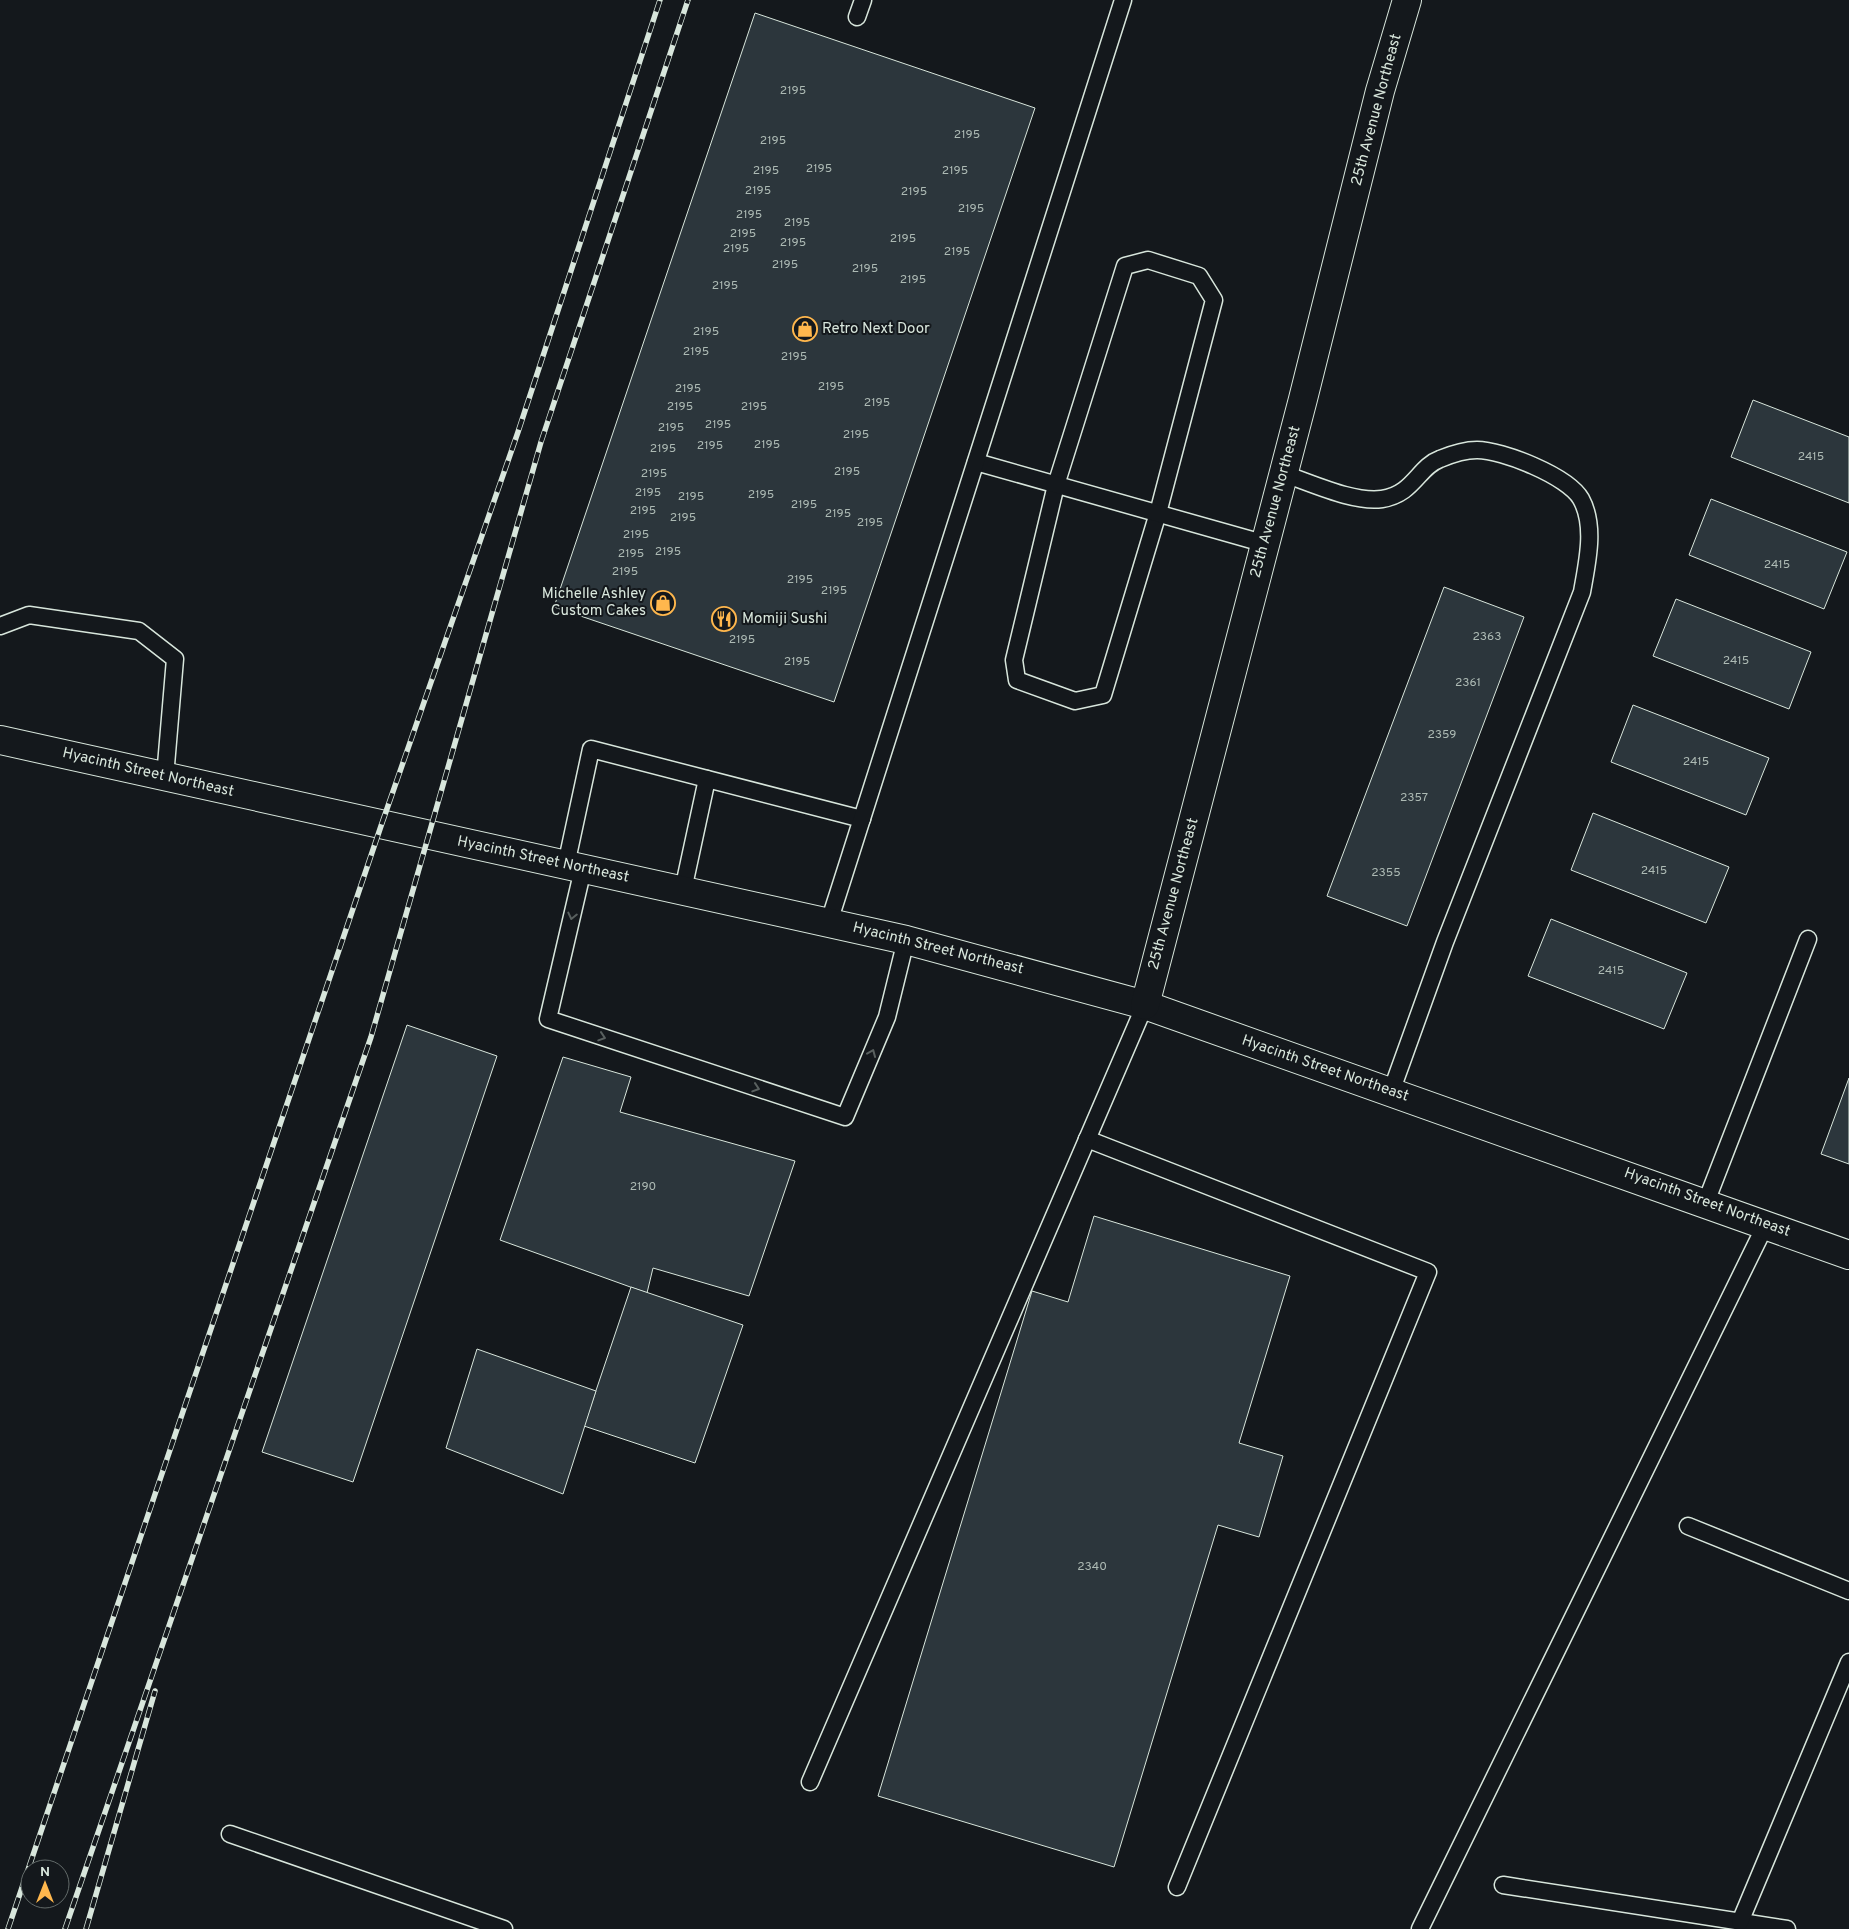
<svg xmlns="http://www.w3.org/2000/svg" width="1849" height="1929" font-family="Overpass,sans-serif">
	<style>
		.building { fill: #2c363c; stroke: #d8e6dc }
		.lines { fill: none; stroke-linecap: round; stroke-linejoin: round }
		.lane-casing { stroke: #d8e6dc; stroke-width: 19 }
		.secondary-casing { stroke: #d8e6dc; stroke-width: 30 }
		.lane { stroke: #14181c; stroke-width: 16 }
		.secondary { stroke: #14181c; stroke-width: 28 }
		.rail-casing { stroke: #d8e6dc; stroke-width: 5.5 }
		.rail { stroke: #14181c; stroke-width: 4; stroke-dasharray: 11; stroke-linecap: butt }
		.oneway { stroke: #59605f }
		.labels { text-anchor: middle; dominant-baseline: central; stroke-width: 4; stroke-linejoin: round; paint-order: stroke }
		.number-label { font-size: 12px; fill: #adbab4 }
		.street-label { font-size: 15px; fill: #d8e6dc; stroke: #14181c }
		.poi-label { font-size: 15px; fill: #d8e6dc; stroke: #14181c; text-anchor: start }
	</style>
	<rect width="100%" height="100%" fill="#14181c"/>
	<g class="building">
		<path d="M 755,13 L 1035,108 L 834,702 L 554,607 Z"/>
		<path d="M 1753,400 L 1849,437 L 1849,503 L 1731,457 Z"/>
		<path d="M 1711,499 L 1847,552 L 1824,609 L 1689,555 Z"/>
		<path d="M 1444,587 L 1524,617 L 1407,926 L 1327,896 Z"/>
		<path d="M 1676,599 L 1811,652 L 1789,709 L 1653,656 Z"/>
		<path d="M 1633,705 L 1769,758 L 1746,815 L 1611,762 Z"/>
		<path d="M 1593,813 L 1729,867 L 1706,923 L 1571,870 Z"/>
		<path d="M 1551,919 L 1687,973 L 1664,1029 L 1528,976 Z"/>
		<path d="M 407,1025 L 497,1056 L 353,1482 L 262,1452 Z"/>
		<path d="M 563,1057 L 631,1077 L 620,1112 L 795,1161 L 749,1296 L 653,1268 L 647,1293 L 500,1240 Z"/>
		<path d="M 1849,1078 L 1849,1164 L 1821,1154 Z"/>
		<path d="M 1094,1216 L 1290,1276 L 1239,1443 L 1283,1456 L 1259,1537 L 1218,1525 L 1114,1867 L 878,1796 L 1032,1291 L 1068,1302 Z"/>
		<path d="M 631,1287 L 743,1325 L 695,1463 L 584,1426 Z"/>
		<path d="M 477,1349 L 596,1391 L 563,1494 L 446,1448 Z"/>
	</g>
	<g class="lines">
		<defs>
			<g id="lane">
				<path d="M 857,17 L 863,0"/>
				<path d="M 1148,260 L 1199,276 L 1214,300 L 1158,513 L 1103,695 L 1075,701 L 1017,680 L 1014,660 L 1056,485 L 1125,266 Z"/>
				<path d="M 976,462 L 1266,544"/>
				<path d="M 1284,474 C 1312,483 1353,503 1382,499 C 1414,494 1418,467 1440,459 C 1452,454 1464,450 1477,450 C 1502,450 1568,476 1581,499 C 1596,526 1587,563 1582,592 L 1445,942 L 1391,1092"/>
				<path d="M 0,626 L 29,615 L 139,631 L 175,659 L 165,777"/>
				<path d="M 566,865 L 591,749 L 862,819"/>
				<path d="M 583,869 L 548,1019 L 845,1117 L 887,1017 L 906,940"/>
				<path d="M 683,890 L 707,779"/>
				<path d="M 829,922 L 1123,0"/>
				<path d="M 1087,1139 L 1428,1272 L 1177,1887"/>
				<path d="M 1706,1202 L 1808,939"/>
				<path d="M 1688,1526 L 1849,1591"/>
				<path d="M 810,1782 L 1145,1005"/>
				<path d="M 230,1834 L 504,1929"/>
				<path d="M 1503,1885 L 1787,1929"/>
				<path d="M 1740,1922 L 1849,1662"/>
				<path d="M 1420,1929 L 1766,1224"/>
			</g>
			<g id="secondary">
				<path d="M 0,740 L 906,940 L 1145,1005 L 1849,1255"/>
				<path d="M 1145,1005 L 1303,399 L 1380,91 L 1407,0"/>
			</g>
		</defs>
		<use href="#lane" class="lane-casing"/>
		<use href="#secondary" class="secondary-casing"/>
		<use href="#lane" class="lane"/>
		<use href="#secondary" class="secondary"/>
		<defs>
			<g id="rail">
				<path d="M 8,1929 L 381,826 L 518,432 L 660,0"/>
				<path d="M 65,1929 L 371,1037 L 541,442 L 688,0"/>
				<path d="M 86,1929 L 155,1691"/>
			</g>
		</defs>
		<use href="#rail" class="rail-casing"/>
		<use href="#rail" class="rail"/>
	</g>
	<defs><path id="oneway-chevron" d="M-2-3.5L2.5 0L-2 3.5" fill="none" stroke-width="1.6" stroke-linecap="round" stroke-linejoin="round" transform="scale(1.25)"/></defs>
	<g class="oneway">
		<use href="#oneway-chevron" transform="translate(572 916) rotate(103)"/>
		<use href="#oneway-chevron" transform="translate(602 1037) rotate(18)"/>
		<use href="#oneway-chevron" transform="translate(872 1053) rotate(-67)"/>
		<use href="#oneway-chevron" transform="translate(756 1088) rotate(18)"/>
	</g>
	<defs>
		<symbol id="shop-ring" viewBox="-11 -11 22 22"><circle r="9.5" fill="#14181c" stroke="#ffb74d" stroke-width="1.5"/><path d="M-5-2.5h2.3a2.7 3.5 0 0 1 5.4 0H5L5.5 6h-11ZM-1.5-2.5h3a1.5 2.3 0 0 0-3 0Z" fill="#ffb74d"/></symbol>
		<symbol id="restaurant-ring" viewBox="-11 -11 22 22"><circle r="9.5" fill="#14181c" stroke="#ffb74d" stroke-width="1.5"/><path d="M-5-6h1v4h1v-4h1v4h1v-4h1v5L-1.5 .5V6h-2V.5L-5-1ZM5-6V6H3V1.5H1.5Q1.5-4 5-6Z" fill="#ffb74d"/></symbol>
	</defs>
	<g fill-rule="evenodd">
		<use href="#shop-ring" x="791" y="315" width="28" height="28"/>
		<use href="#shop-ring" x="649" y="589" width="28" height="28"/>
		<use href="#restaurant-ring" x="710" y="605" width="28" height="28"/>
	</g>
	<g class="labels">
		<g class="number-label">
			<text x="793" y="91">2195</text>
			<text x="967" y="135">2195</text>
			<text x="773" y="141">2195</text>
			<text x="819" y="169">2195</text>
			<text x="766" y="171">2195</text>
			<text x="955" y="171">2195</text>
			<text x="758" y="191">2195</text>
			<text x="914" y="192">2195</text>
			<text x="971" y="209">2195</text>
			<text x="749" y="215">2195</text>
			<text x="797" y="223">2195</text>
			<text x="743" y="234">2195</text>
			<text x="903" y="239">2195</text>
			<text x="793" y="243">2195</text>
			<text x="736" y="249">2195</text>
			<text x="957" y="252">2195</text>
			<text x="785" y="265">2195</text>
			<text x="865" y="269">2195</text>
			<text x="913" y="280">2195</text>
			<text x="725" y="286">2195</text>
			<text x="706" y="332">2195</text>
			<text x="696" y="352">2195</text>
			<text x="794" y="357">2195</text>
			<text x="831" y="387">2195</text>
			<text x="688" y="389">2195</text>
			<text x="877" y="403">2195</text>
			<text x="680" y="407">2195</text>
			<text x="754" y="407">2195</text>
			<text x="718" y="425">2195</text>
			<text x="671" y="428">2195</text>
			<text x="856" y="435">2195</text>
			<text x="767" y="445">2195</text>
			<text x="710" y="446">2195</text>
			<text x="663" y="449">2195</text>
			<text x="1811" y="457">2415</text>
			<text x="847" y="472">2195</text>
			<text x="654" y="474">2195</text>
			<text x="648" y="493">2195</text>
			<text x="761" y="495">2195</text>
			<text x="691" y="497">2195</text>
			<text x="804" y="505">2195</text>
			<text x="643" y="511">2195</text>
			<text x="838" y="514">2195</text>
			<text x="683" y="518">2195</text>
			<text x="870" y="523">2195</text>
			<text x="636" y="535">2195</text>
			<text x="668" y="552">2195</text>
			<text x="631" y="554">2195</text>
			<text x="1777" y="565">2415</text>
			<text x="625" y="572">2195</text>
			<text x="800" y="580">2195</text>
			<text x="834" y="591">2195</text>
			<text x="1487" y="637">2363</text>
			<text x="742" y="640">2195</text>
			<text x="1736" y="661">2415</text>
			<text x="797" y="662">2195</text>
			<text x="1468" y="683">2361</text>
			<text x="1442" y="735">2359</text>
			<text x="1696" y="762">2415</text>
			<text x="1414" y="798">2357</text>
			<text x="1654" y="871">2415</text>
			<text x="1386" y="873">2355</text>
			<text x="1611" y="971">2415</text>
			<text x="643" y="1187">2190</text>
			<text x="1092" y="1567">2340</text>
		</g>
		<g class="street-label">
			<text transform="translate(1377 110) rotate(-75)">25th Avenue Northeast</text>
			<text transform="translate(1276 502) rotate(-75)">25th Avenue Northeast</text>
			<text transform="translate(148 773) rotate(13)">Hyacinth Street Northeast</text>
			<text transform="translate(543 860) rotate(12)">Hyacinth Street Northeast</text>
			<text transform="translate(1174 894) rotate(-75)">25th Avenue Northeast</text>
			<text transform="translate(938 949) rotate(14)">Hyacinth Street Northeast</text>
			<text transform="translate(1325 1069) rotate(19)">Hyacinth Street Northeast</text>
			<text transform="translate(1707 1203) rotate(20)">Hyacinth Street Northeast</text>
		</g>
		<g class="poi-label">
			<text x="822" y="329">Retro Next Door</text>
			<text x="646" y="594" text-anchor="end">Michelle Ashley<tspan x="646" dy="17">Custom Cakes</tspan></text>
			<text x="742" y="619">Momiji Sushi</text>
		</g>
	</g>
	<g transform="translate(45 1884)"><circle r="24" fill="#14181c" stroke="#626a69"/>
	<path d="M0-4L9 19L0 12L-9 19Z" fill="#ffb74d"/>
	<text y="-8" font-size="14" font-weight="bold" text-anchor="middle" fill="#d8e6dc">N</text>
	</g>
</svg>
